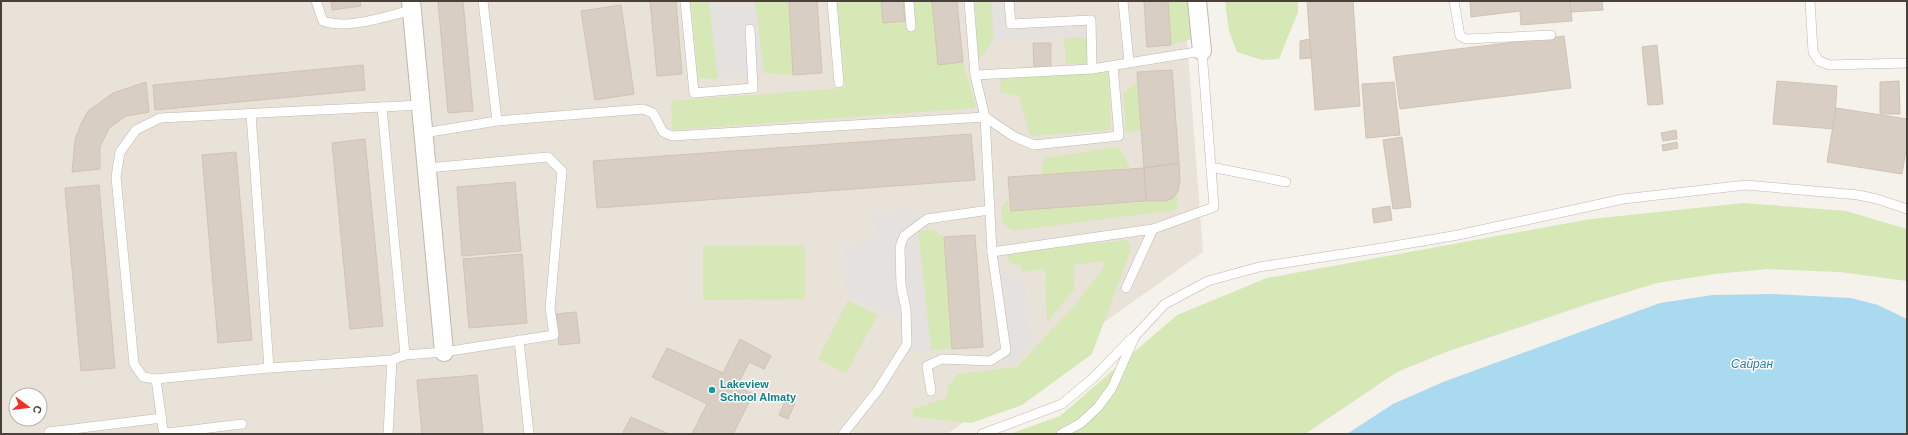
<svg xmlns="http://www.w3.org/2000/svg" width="1908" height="435" font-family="Helvetica,sans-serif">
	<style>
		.residential { fill: #e9e2d9; fill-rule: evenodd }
		.green { fill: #d6e8b5 }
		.parking { fill: #e4e1df }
		.water { fill: #a9daef }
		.building { fill: #d9cec3; stroke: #d1c3b4 }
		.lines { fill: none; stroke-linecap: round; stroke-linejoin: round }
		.service-casing { stroke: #c0b8ad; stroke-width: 10 }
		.minor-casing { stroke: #c0b8ad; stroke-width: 20 }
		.service { stroke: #fff; stroke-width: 9 }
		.minor { stroke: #fff; stroke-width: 18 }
		.culture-dot { fill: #0f9aa8; stroke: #fff; stroke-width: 1.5 }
		.labels { text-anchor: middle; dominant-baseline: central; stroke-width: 3; stroke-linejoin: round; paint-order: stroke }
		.culture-label { font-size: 11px; font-weight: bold; fill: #0d838f; stroke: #fff; text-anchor: start }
		.water-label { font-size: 12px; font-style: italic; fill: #307ea4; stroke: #fff }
	</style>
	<rect width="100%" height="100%" fill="#f5f1eb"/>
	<path class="residential" d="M 1,1 L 1184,1 L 1203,252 L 947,434 L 1,434 ZM 16,395 L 40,395 L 40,419 L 16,419 Z"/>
	<g class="green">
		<path d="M 691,1 L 709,1 L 718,79 L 698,78 Z"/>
		<path d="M 755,1 L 789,1 L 793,75 L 764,73 Z"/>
		<path d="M 837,1 L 932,1 L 938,64 L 963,62 L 976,108 L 672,130 L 671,101 L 845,88 Z"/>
		<path d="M 975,1 L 991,1 L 994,39 L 978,61 Z"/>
		<path d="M 1168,1 L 1189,1 L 1192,39 L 1171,45 Z"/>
		<path d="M 1225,1 L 1298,1 L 1298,12 L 1279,59 L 1262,60 L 1237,52 L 1229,31 Z"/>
		<path d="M 1092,37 L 1092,64 L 1066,64 L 1064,38 Z"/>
		<path d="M 1109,72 L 1111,130 L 1030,136 L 1019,96 L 1000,92 L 1001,77 Z"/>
		<path d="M 1137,82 L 1141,130 L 1126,132 L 1123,93 Z"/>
		<path d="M 1119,147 L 1130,168 L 1041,175 L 1044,158 Z"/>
		<path d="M 1178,191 L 1176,210 L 1013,231 L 1002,222 L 1001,208 L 1008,200 L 1011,211 L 1166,201 Z"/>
		<path d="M 1744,203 L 1846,211 L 1907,229 L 1907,281 L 1840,272 L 1768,269 L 1715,274 L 1657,283 L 1591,303 L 1449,351 L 1397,372 L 1305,434 L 1010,434 L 1060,416 L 1177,315 L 1267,278 L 1591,219 Z"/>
		<path d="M 934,230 L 944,237 L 952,349 L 931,350 L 918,231 Z"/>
		<path d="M 1126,240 L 1130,245 L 1129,255 L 1092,354 L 1022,405 L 971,423 L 914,417 L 912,409 L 947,398 L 948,387 L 957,374 L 1017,367 L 1075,305 L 1104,267 L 1103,261 L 1074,265 L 1075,288 L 1047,323 L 1045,269 L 1022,272 L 1021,265 L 1013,265 L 1008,261 L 1007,253 Z"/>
		<path d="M 805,245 L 805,299 L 703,300 L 703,246 Z"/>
		<path d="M 848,300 L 877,315 L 846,374 L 818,359 Z"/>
	</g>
	<g class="parking">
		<path d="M 709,1 L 755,1 L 764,73 L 718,79 Z"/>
		<path d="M 991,1 L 1009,1 L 1011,24 L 1091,20 L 1092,37 L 994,40 Z"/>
		<path d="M 915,208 L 931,350 L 912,352 L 908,323 L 847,296 L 842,244 L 876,240 L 873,213 Z"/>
		<path d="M 995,270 L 1024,278 L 1032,340 L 1023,356 L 1012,365 L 1007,363 Z"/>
	</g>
	<path class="water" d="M 1775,294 L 1851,298 L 1878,305 L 1907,319 L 1907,434 L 1347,434 L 1393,404 L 1443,382 L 1660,303 L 1713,295 Z"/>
	<g class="building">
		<path d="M 331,1 L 360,1 L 361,6 L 332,10 Z"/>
		<path d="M 438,1 L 463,1 L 473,111 L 448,113 Z"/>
		<path d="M 650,1 L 676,1 L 682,74 L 657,76 Z"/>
		<path d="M 789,1 L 817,1 L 822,73 L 793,75 Z"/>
		<path d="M 881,1 L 903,1 L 905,21 L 883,23 Z"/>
		<path d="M 932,1 L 957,1 L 963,62 L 938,65 Z"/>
		<path d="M 1144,1 L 1168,1 L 1171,45 L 1147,47 Z"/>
		<path d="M 1307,1 L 1353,1 L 1360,106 L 1315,110 Z"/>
		<path d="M 1470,1 L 1570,1 L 1572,21 L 1521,25 L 1520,11 L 1471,17 Z"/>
		<path d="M 1570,1 L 1602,1 L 1603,10 L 1571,12 Z"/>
		<path d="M 621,5 L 634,94 L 595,100 L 581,11 Z"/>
		<path d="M 1564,36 L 1571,88 L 1400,109 L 1393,57 Z"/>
		<path d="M 1310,39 L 1311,58 L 1300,59 L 1300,41 Z"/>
		<path d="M 1033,43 L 1051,43 L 1051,67 L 1034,67 Z"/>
		<path d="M 1657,45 L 1663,104 L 1648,105 L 1642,47 Z"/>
		<path d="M 363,65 L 365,90 L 155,110 L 153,85 Z"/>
		<path d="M 1172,70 L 1179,163 L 1144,168 L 1137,72 Z"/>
		<path d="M 1777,81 L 1837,86 L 1834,129 L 1773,124 Z"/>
		<path d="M 1899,81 L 1900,114 L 1880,114 L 1880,82 Z"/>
		<path d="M 146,82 L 149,112 L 126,116 L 109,128 L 100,147 L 100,169 L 72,172 L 75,140 L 81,124 L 88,111 L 113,93 Z"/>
		<path d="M 1394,82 L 1400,135 L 1366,138 L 1362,84 Z"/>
		<path d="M 1836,108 L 1907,119 L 1907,144 L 1902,174 L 1827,162 Z"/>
		<path d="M 1676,130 L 1677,139 L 1663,141 L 1661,133 Z"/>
		<path d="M 971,134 L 975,180 L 597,208 L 593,161 Z"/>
		<path d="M 1402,137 L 1411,207 L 1393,209 L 1383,140 Z"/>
		<path d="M 365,139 L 383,326 L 350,329 L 332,143 Z"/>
		<path d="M 1677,142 L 1678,148 L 1663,151 L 1662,145 Z"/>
		<path d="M 236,152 L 252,340 L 218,343 L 202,155 Z"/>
		<path d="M 1179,163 L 1180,180 L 1178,191 L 1173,198 L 1166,201 L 1146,201 L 1144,168 Z"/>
		<path d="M 1144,168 L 1146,201 L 1011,211 L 1008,177 Z"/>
		<path d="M 515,182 L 521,251 L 462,256 L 457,187 Z"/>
		<path d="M 99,185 L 115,368 L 81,371 L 65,188 Z"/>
		<path d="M 1390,206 L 1392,220 L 1374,223 L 1372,209 Z"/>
		<path d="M 975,235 L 983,347 L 952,349 L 944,237 Z"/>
		<path d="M 522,254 L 527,323 L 469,328 L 463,259 Z"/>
		<path d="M 576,312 L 580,343 L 559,345 L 556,314 Z"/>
		<path d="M 740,339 L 771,356 L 764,369 L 749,362 L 737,386 L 753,394 L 733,434 L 692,434 L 707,404 L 652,377 L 667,348 L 723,373 Z"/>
		<path d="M 477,375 L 483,434 L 422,434 L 417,380 Z"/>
		<path d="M 786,399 L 795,403 L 788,419 L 779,415 Z"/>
		<path d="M 631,417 L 669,434 L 622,434 Z"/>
	</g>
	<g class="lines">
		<defs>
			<g id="service">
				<path d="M 316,1 L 323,21 C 348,30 387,16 412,10"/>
				<path d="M 483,1 L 497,121"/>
				<path d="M 685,1 L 694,93 L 753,88 L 750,29"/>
				<path d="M 832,1 L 839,83"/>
				<path d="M 909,1 L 911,27"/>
				<path d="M 969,1 L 975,75"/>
				<path d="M 1009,1 L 1011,24 L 1091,20 L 1092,69"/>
				<path d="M 1123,1 L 1129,62"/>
				<path d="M 1454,1 L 1460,36 L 1466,39 L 1551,35"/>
				<path d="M 1810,1 L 1813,52 L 1819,61 L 1829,65 L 1907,63"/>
				<path d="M 422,105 L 160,118 L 136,130 L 120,152 L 116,177 L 134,364 L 143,377 L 156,379 L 269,368 L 392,360 L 405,355 L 444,352 L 554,335 L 550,308 L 562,171 L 548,157 L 427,168"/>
				<path d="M 382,107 L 405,355"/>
				<path d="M 251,114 L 269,368"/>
				<path d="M 424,133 L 497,121 L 643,109 L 653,113 L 663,132 L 672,136 L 985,117 L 1013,136 L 1034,145 L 1119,136 L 1113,66"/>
				<path d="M 1211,167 L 1286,182"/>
				<path d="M 992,252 L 1153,229"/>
				<path d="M 519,340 L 529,434"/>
				<path d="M 156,379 L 163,430 L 168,433 L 242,424"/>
				<path d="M 931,391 L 927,366 L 942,359 L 990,361 L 1006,351 L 992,252 L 985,117 L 975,75 L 1092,69 L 1202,51 L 1214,207 L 1153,229 L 1126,288"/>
				<path d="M 49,432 L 162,418"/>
				<path d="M 388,434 L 392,360"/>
				<path d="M 843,434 L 878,390 L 907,344 L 906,310 L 901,285 L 900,247 L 904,236 L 927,219 L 989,210"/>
				<path d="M 982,434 L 1062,404 L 1093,378 L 1131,339"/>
				<path d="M 1061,434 L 1081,423 L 1098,407 L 1112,388 L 1135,336 L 1165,304 L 1208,281 L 1259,267 L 1382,248 L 1458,235 L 1623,199 L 1746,185 L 1858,195 L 1877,199 L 1907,209"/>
			</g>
			<g id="minor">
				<path d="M 411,1 L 444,352"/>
				<path d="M 1197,1 L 1202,51"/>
			</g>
		</defs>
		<use href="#service" class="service-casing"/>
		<use href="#minor" class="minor-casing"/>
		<use href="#service" class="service"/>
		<use href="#minor" class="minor"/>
	</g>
	<circle class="culture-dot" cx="712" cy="390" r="4"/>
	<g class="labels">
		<g class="culture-label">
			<text x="720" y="384">Lakeview<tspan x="720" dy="13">School Almaty</tspan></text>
		</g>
		<g class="water-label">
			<text x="1752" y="364">Сайран</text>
		</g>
	</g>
	<rect width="1908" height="435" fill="none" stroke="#494139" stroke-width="4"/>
	<g transform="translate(28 407) rotate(105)"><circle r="19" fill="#ffffff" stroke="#b6b3b0"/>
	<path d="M0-3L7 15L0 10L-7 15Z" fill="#f52d22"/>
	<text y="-6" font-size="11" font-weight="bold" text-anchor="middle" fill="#494139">С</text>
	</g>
</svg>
